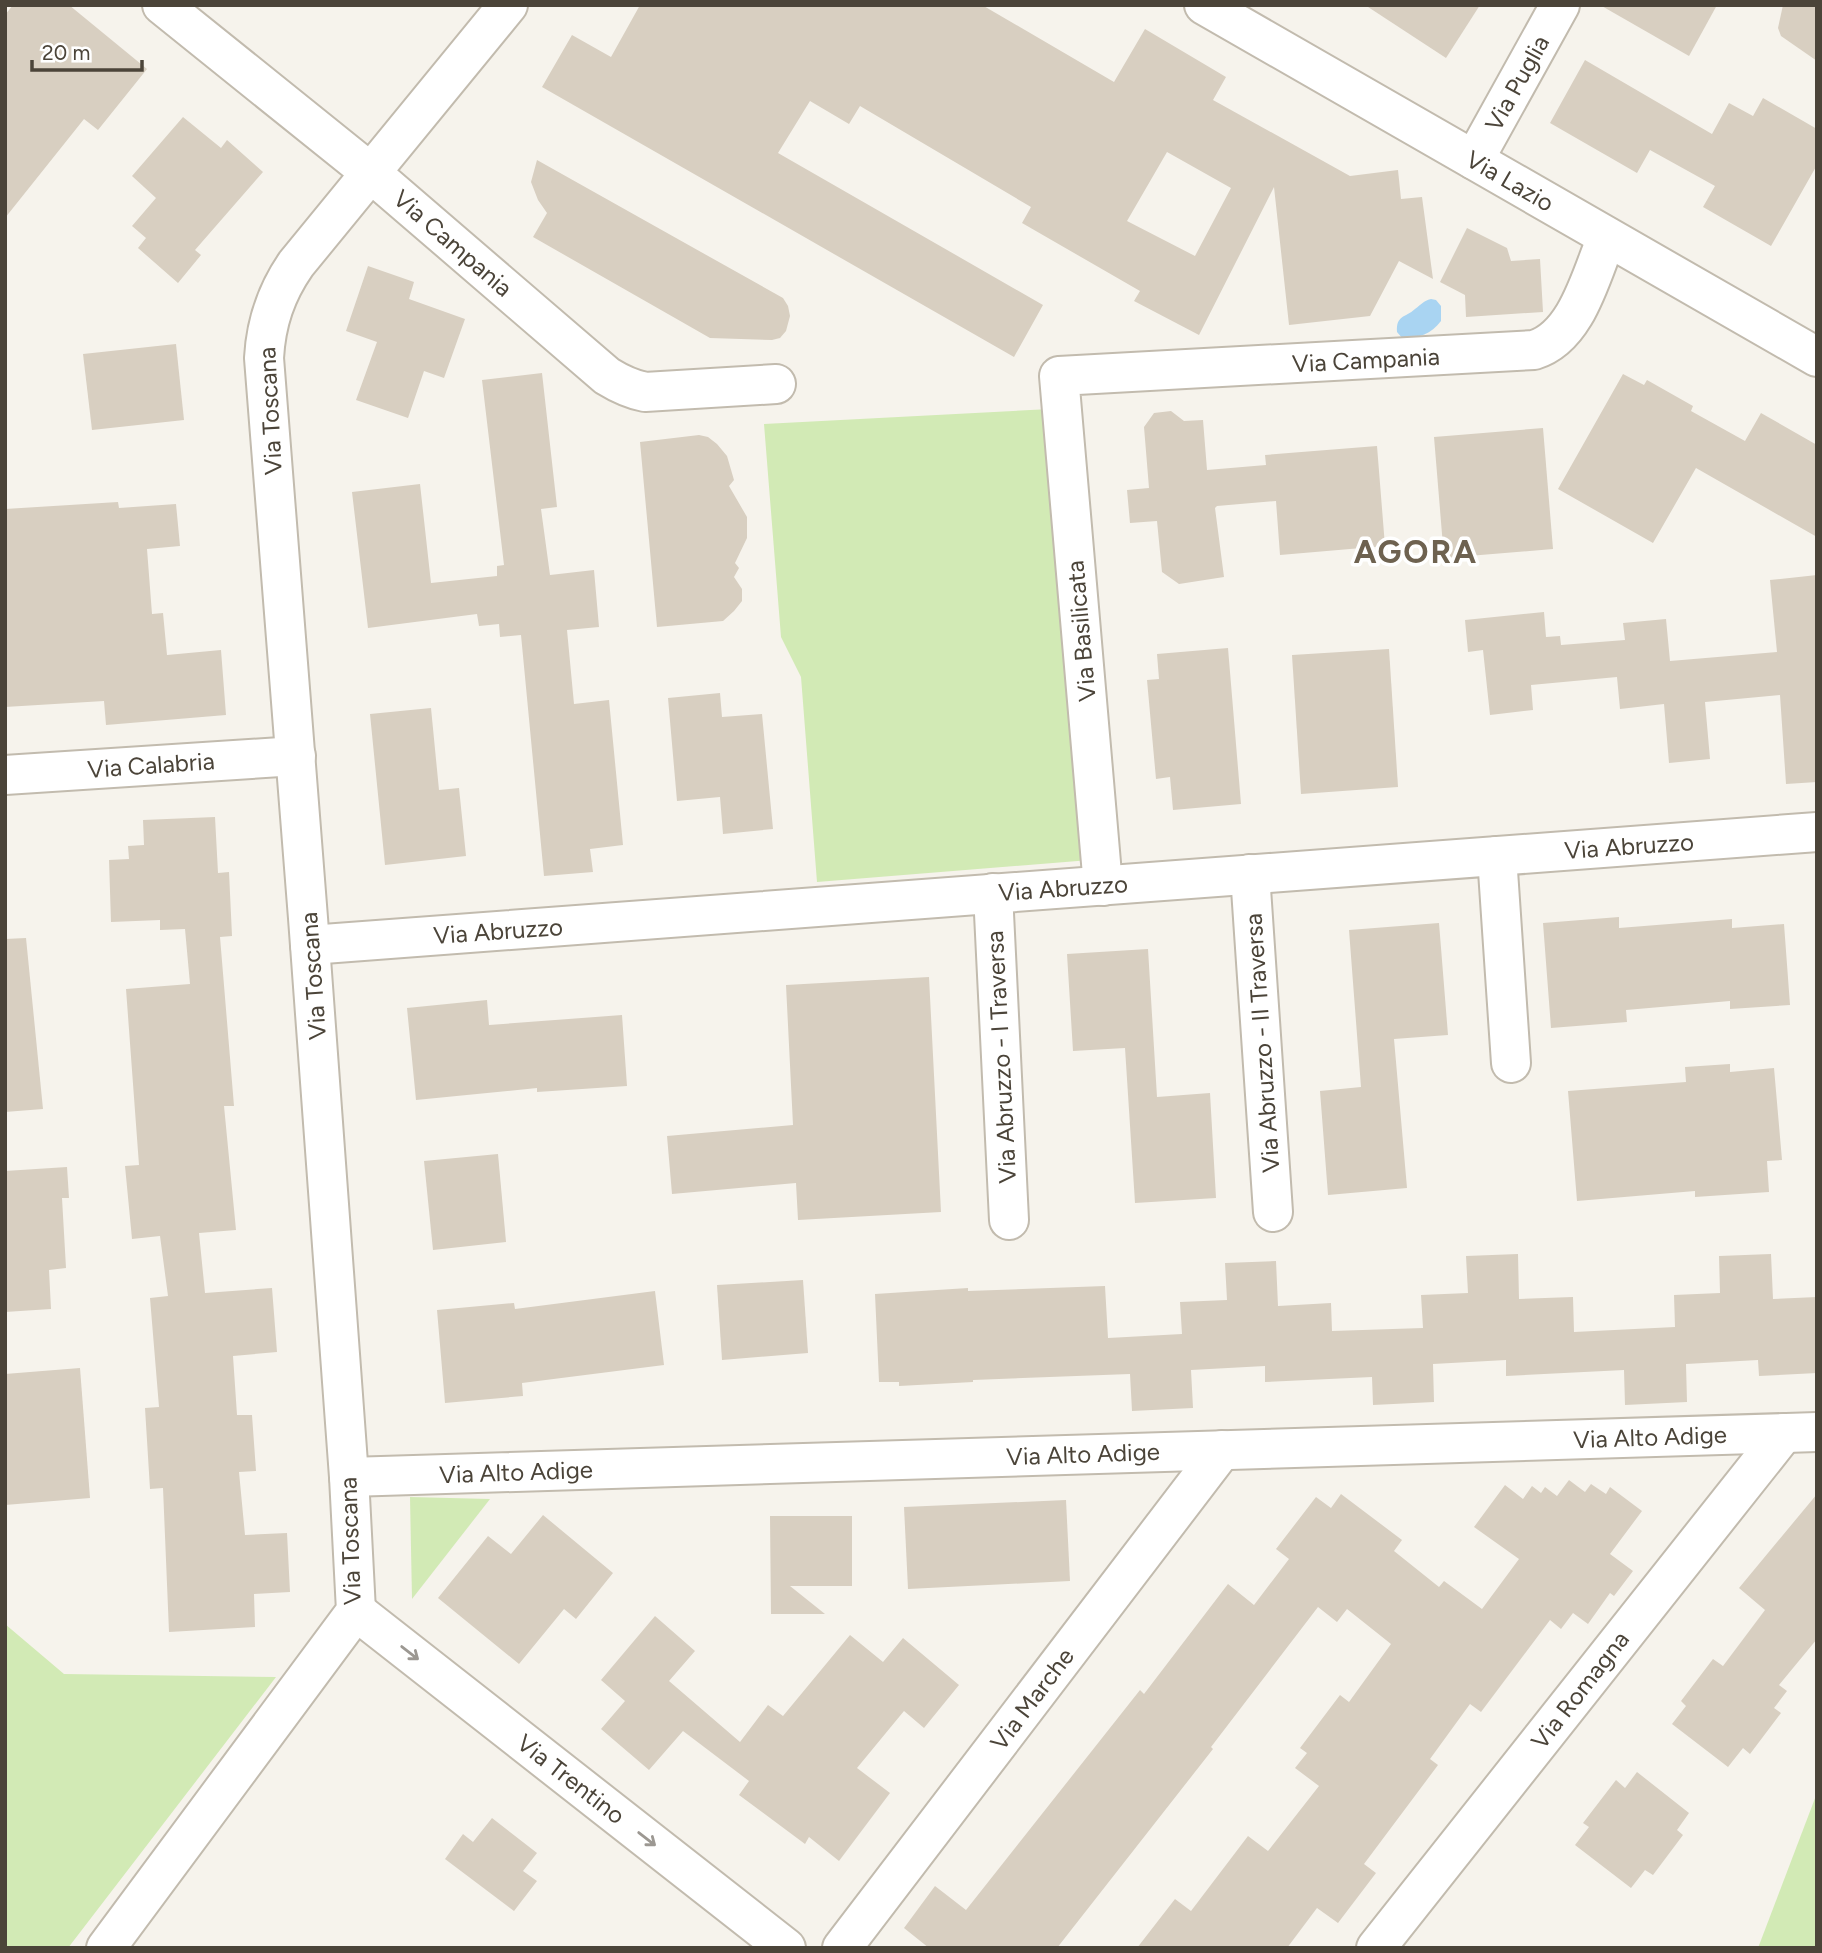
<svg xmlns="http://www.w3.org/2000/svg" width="1822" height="1953" font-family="Figtree,sans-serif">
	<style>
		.green { fill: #d2eab5 }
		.water { fill: #a9d4f2 }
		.building { fill: #d8cfc1; fill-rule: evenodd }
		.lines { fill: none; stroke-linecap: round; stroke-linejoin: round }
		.minor-casing { stroke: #c2bbae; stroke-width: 42 }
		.minor { stroke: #fff; stroke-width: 38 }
		.oneway { stroke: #9c9892 }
		.labels { text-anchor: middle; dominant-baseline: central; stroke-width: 7; stroke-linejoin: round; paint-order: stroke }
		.street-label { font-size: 24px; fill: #4b4439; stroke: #fff }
		.district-label { font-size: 32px; font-weight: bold; letter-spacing: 2px; fill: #6e6250; stroke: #fff }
	</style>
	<rect width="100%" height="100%" fill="#f6f3ec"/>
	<g class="green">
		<path d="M 1050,409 L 1090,860 L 817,882 L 801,677 L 781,637 L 764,424 Z"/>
		<path d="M 410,1497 L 490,1499 L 412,1599 Z"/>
		<path d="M 5,1624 L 64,1674 L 276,1677 L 68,1948 L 5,1948 Z"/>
		<path d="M 1817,1793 L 1817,1948 L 1758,1948 Z"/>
	</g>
	<path class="water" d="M 1431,299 L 1436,300 L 1441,306 L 1441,321 C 1431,334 1419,338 1403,339 L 1397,332 C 1396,315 1405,318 1415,309 C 1422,304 1423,301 1431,299 Z"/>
	<g class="building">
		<path d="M 13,5 L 69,5 L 147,69 L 98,130 L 84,119 L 5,218 L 5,15 Z"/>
		<path d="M 640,5 L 982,5 L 1114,82 L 1145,29 L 1226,77 L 1213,100 L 1350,176 L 1398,170 L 1401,199 L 1422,197 L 1433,279 L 1399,261 L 1370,316 L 1289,325 L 1274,187 L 1199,335 L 1134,301 L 1140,291 L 1022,223 L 1031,207 L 860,106 L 849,124 L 810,101 L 778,153 L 1043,305 L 1014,357 L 542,87 L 572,35 L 611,57 ZM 1167,152 L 1231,188 L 1195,256 L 1127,221 Z"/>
		<path d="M 1365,5 L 1480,5 L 1446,58 Z"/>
		<path d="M 1600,5 L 1717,5 L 1689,56 Z"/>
		<path d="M 1783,5 L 1817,5 L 1817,61 L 1781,36 L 1778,28 Z"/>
		<path d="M 1585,60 L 1712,134 L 1729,103 L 1753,116 L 1763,98 L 1817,129 L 1817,165 L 1771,246 L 1703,207 L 1715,186 L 1650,150 L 1637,173 L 1550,123 Z"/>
		<path d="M 183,117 L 221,148 L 227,140 L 263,172 L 195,250 L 201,255 L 178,283 L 138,248 L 146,238 L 132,226 L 156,198 L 132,176 Z"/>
		<path d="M 537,160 L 783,298 L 788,306 L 790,316 L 786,331 L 780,338 L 772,340 L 710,338 L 533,237 L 547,213 L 538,200 L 531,182 Z"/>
		<path d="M 1467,228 L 1507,248 L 1511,261 L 1540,259 L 1543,312 L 1466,317 L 1465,295 L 1440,282 Z"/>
		<path d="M 368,266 L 414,282 L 409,299 L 465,319 L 444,378 L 424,371 L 408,418 L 356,400 L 377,342 L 346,331 Z"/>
		<path d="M 176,344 L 184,420 L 92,430 L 83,354 Z"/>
		<path d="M 542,373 L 557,507 L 541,509 L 550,575 L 594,570 L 599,627 L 567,630 L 574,704 L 609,700 L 623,845 L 590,849 L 593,872 L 544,876 L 521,635 L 500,637 L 499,624 L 479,626 L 477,614 L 368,628 L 352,492 L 420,484 L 431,583 L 497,576 L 497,566 L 504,565 L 482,380 Z"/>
		<path d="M 1623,374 L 1644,385 L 1647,380 L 1693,406 L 1691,411 L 1745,441 L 1761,413 L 1817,445 L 1817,537 L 1696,468 L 1653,543 L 1558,489 Z"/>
		<path d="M 1171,411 L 1184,421 L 1203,420 L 1207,470 L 1266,465 L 1265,455 L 1377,446 L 1385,546 L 1280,555 L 1276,501 L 1217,506 L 1215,508 L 1224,577 L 1179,584 L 1162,572 L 1157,521 L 1130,523 L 1127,490 L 1149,488 L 1144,427 L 1154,413 Z"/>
		<path d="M 1543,428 L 1553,549 L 1444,558 L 1434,437 Z"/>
		<path d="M 699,435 L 708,437 L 717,444 L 727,456 L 734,480 L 729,486 L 747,517 L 747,538 L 735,563 L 739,568 L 734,577 L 742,589 L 742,601 L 734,611 L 723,621 L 657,627 L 640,442 Z"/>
		<path d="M 118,502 L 119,508 L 176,504 L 180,546 L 147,549 L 152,614 L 163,613 L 167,655 L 221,650 L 226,715 L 106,725 L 104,701 L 5,707 L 5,509 Z"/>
		<path d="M 1817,575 L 1817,782 L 1786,784 L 1780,695 L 1705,702 L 1710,759 L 1669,763 L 1664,704 L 1620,709 L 1617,677 L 1531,685 L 1533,710 L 1490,715 L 1483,650 L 1468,652 L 1465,620 L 1544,612 L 1546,637 L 1560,636 L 1561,645 L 1625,640 L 1623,623 L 1666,619 L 1670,661 L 1777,652 L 1770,580 Z"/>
		<path d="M 1228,648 L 1241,804 L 1173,810 L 1170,777 L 1156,779 L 1147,680 L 1159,679 L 1157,654 Z"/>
		<path d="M 1389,649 L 1398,787 L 1301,794 L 1292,655 Z"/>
		<path d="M 720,693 L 722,717 L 762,714 L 773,829 L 723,834 L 720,797 L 677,801 L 668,698 Z"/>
		<path d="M 431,708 L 439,790 L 459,788 L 466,856 L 385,865 L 370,714 Z"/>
		<path d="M 215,817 L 218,873 L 229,872 L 232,936 L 220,937 L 234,1106 L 224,1106 L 236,1230 L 199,1233 L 205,1293 L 272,1288 L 277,1352 L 233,1356 L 237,1415 L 252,1415 L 256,1471 L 239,1472 L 245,1535 L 287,1533 L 290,1592 L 254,1594 L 255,1627 L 169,1632 L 163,1488 L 150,1489 L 145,1408 L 159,1407 L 150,1298 L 168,1296 L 160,1236 L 132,1239 L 125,1166 L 139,1165 L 126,989 L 190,984 L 185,929 L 160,930 L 160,920 L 111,922 L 109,860 L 129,859 L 128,846 L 144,845 L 143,820 Z"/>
		<path d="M 1619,917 L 1619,928 L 1732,919 L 1732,928 L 1784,924 L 1790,1005 L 1730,1009 L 1730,1001 L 1626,1010 L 1627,1022 L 1551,1028 L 1543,923 Z"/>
		<path d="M 1439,923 L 1448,1035 L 1394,1039 L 1407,1188 L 1328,1195 L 1320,1091 L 1361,1087 L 1349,930 Z"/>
		<path d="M 26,938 L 43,1109 L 5,1112 L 5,939 Z"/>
		<path d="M 1148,949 L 1157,1097 L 1210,1093 L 1216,1198 L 1135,1203 L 1125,1048 L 1073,1051 L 1067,954 Z"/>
		<path d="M 929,977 L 941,1212 L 798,1220 L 796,1183 L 672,1194 L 667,1136 L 793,1125 L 786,985 Z"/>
		<path d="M 487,1000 L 489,1025 L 622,1015 L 627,1086 L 537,1092 L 537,1088 L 416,1100 L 407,1008 Z"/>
		<path d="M 1730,1064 L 1730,1072 L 1774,1068 L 1782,1160 L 1767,1161 L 1769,1192 L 1695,1197 L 1695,1191 L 1577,1201 L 1568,1091 L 1686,1082 L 1685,1067 Z"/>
		<path d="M 498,1154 L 506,1242 L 433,1250 L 424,1161 Z"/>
		<path d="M 67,1167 L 69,1198 L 62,1198 L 66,1268 L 49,1270 L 51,1309 L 5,1312 L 5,1171 Z"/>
		<path d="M 1518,1254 L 1519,1299 L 1573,1297 L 1574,1332 L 1675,1327 L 1674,1295 L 1720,1293 L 1719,1256 L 1771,1254 L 1773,1299 L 1817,1297 L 1817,1373 L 1759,1376 L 1758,1360 L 1686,1364 L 1687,1402 L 1625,1405 L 1624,1370 L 1506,1376 L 1506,1360 L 1433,1364 L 1434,1402 L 1373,1405 L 1372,1377 L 1265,1382 L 1265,1366 L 1191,1370 L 1193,1408 L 1132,1411 L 1130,1374 L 973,1380 L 973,1382 L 899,1386 L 899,1382 L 879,1382 L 875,1294 L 968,1288 L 968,1291 L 1105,1286 L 1108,1338 L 1182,1334 L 1180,1302 L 1227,1300 L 1225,1263 L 1276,1261 L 1278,1306 L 1331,1303 L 1332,1331 L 1423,1328 L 1421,1295 L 1468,1293 L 1466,1256 Z"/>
		<path d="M 803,1280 L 808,1353 L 722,1360 L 717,1285 Z"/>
		<path d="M 655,1291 L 664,1365 L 522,1383 L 523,1396 L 445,1403 L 437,1310 L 514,1303 L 515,1309 Z"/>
		<path d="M 80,1368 L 90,1498 L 5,1505 L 5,1374 Z"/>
		<path d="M 1569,1480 L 1585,1492 L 1591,1484 L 1606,1494 L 1610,1487 L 1642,1511 L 1610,1554 L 1633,1571 L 1614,1596 L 1610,1593 L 1588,1624 L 1573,1613 L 1561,1629 L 1550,1620 L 1481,1712 L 1470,1704 L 1430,1759 L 1438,1765 L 1364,1864 L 1376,1873 L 1338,1923 L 1317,1908 L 1287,1948 L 1137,1948 L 1175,1899 L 1191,1911 L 1248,1836 L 1268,1851 L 1319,1786 L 1295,1768 L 1307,1753 L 1300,1748 L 1340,1695 L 1349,1702 L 1391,1644 L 1347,1609 L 1337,1622 L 1318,1607 L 1211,1747 L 1213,1749 L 1057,1948 L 929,1948 L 904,1928 L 935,1886 L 966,1910 L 1140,1690 L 1144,1694 L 1228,1584 L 1254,1605 L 1289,1559 L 1276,1549 L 1316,1497 L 1331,1508 L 1341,1494 L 1402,1540 L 1394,1551 L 1439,1587 L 1444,1581 L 1482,1609 L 1519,1559 L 1474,1527 L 1505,1485 L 1523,1499 L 1532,1486 L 1541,1493 L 1545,1487 L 1557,1496 Z"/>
		<path d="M 1817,1494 L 1817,1639 L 1779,1685 L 1787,1691 L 1774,1708 L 1781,1713 L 1750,1754 L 1743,1748 L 1728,1767 L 1672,1724 L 1686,1706 L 1681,1701 L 1713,1659 L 1723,1666 L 1765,1610 L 1739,1588 Z"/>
		<path d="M 1066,1500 L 1070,1581 L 908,1589 L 904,1507 Z"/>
		<path d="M 543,1515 L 613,1573 L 576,1619 L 564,1609 L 519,1664 L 438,1598 L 488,1536 L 511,1554 Z"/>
		<path d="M 770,1516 L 852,1516 L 852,1586 L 790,1586 L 825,1614 L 771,1614 Z"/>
		<path d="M 655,1616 L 695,1651 L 669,1681 L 740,1742 L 768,1705 L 783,1716 L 850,1635 L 883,1662 L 903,1638 L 959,1685 L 924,1728 L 904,1711 L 857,1768 L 890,1793 L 839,1861 L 809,1837 L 805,1844 L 739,1795 L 749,1781 L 683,1731 L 649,1770 L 601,1729 L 625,1701 L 601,1680 Z"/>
		<path d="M 1637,1772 L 1689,1813 L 1677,1830 L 1683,1835 L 1653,1875 L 1645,1870 L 1631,1888 L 1575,1845 L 1589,1827 L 1583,1823 L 1616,1780 L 1625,1788 Z"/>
		<path d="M 492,1818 L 537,1853 L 523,1871 L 537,1881 L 514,1911 L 445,1859 L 463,1834 L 473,1842 Z"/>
	</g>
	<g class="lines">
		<defs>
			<g id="minor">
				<path d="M 162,5 L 371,173 L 607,376 C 620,384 630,389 645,392 L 776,384"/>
				<path d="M 1204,5 L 1817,357"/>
				<path d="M 1474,160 L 1560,5"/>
				<path d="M 5,775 L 296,756"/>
				<path d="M 1497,856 L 1511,1063"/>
				<path d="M 1250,874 L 1273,1212"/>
				<path d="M 1103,886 L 1059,376 L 1534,350 C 1577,337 1591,275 1607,237"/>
				<path d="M 993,893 L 1009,1220"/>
				<path d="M 310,945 L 1817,832"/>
				<path d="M 349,1477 L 1817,1432"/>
				<path d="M 356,1611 L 786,1948"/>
				<path d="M 106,1948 L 356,1611 L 349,1477 L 308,918 L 264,358 C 266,322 276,293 296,264 L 508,5"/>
				<path d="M 842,1948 L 1222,1450"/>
				<path d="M 1376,1948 L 1784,1433"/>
			</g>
		</defs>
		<use href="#minor" class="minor-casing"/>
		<use href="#minor" class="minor"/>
	</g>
	<defs><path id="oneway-shaft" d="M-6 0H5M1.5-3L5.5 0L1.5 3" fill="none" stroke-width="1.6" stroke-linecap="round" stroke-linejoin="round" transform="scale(1.75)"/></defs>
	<g class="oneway">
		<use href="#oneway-shaft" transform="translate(410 1653) rotate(38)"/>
		<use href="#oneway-shaft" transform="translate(647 1839) rotate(38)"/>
	</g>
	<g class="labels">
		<g class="street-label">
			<text transform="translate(1517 83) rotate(-61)">Via Puglia</text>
			<text transform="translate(1510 181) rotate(30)">Via Lazio</text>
			<text transform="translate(453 243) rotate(41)">Via Campania</text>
			<text transform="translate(1366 360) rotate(-3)">Via Campania</text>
			<text transform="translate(270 411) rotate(-93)">Via Toscana</text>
			<text transform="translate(1081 631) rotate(-95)">Via Basilicata</text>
			<text transform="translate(151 765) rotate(-4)">Via Calabria</text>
			<text transform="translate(1629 846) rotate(-4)">Via Abruzzo</text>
			<text transform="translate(1063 888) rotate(-4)">Via Abruzzo</text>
			<text transform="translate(498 931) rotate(-4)">Via Abruzzo</text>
			<text transform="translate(313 976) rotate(-94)">Via Toscana</text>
			<text transform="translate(1262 1043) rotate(-94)">Via Abruzzo - II Traversa</text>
			<text transform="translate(1001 1057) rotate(-93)">Via Abruzzo - I Traversa</text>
			<text transform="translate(1650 1437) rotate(-2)">Via Alto Adige</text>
			<text transform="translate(1083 1454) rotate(-2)">Via Alto Adige</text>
			<text transform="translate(516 1472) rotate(-2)">Via Alto Adige</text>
			<text transform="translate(350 1541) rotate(-92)">Via Toscana</text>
			<text transform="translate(1580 1690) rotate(-52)">Via Romagna</text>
			<text transform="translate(1032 1699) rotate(-53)">Via Marche</text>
			<text transform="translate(571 1779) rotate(38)">Via Trentino</text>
		</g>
		<g class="district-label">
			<text x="1416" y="552">AGORA</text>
		</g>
	</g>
	<rect width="1822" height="1953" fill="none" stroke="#4b4439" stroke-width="14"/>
	<path d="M32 60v10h110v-10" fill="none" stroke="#4b4439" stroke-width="3.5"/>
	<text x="42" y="60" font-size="21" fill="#4b4439" stroke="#ffffff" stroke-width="5" paint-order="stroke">20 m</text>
</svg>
